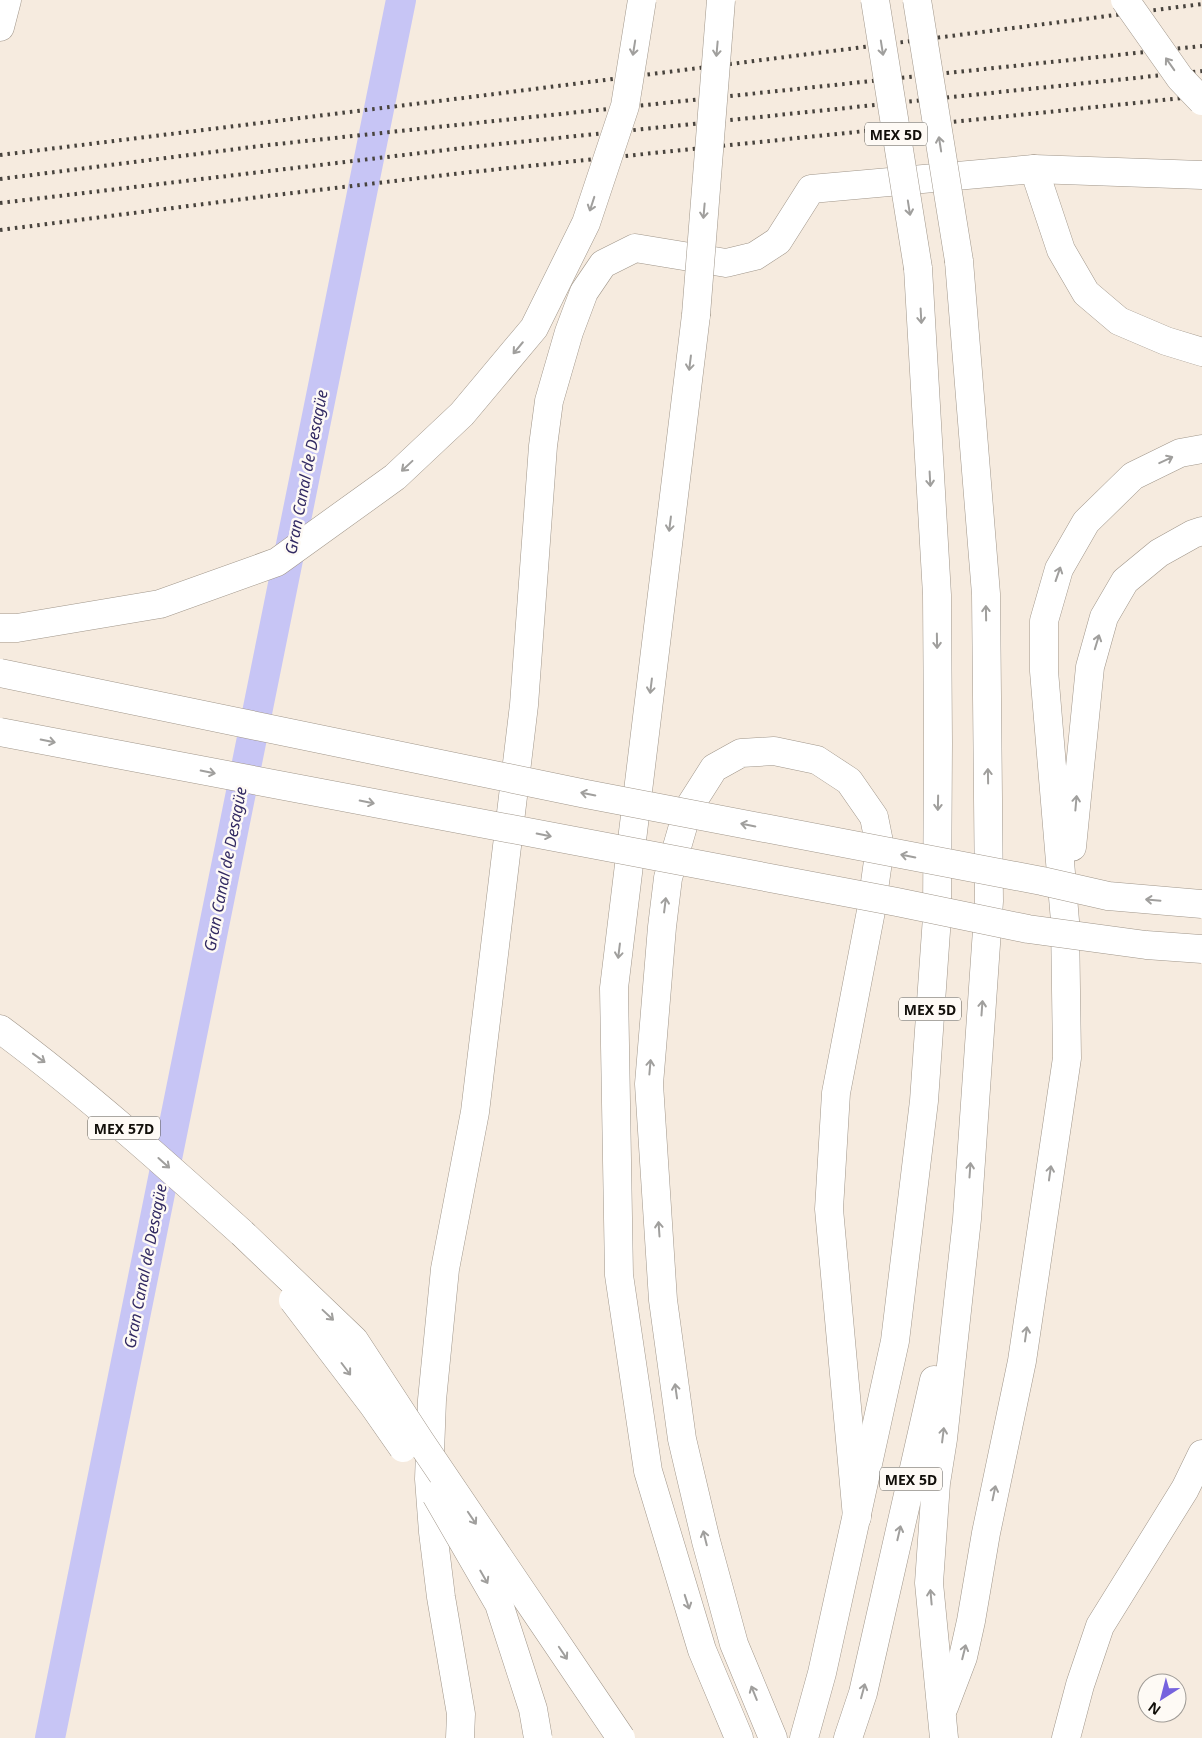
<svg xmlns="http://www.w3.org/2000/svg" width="1202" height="1738" font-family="'Noto Sans',sans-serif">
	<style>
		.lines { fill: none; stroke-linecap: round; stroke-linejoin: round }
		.canal { stroke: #c7c5f5; stroke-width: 30 }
		.minor-casing { stroke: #a0968a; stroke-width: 29 }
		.highway-casing { stroke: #a0968a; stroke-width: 29 }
		.minor { stroke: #fff; stroke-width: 28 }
		.highway { stroke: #fff; stroke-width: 28 }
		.rail { stroke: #48433d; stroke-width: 4; stroke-dasharray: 2.5 5; stroke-linecap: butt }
		.highway-bridge-casing { stroke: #a0968a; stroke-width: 29; stroke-linecap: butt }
		.highway-bridge { stroke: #fff; stroke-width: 28 }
		.oneway { stroke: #a09f9d }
		.labels { text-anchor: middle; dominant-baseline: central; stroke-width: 5; stroke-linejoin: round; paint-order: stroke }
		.shield { fill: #fefaf5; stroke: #595650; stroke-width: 1 }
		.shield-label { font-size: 14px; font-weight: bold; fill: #120f0a }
		.water-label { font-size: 16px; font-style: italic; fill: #312962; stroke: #fefaf5 }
	</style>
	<rect width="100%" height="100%" fill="#f6ebdf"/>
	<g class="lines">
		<path class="canal" d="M 50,1738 L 401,0"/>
		<defs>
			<g id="minor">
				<path d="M 0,27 L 7,0"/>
				<path d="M 1034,169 L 1061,250 L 1086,293 L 1119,321 L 1166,341 L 1202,352"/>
				<path d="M 460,1738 L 461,1714 L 441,1597 L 433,1532 L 429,1479 L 432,1400 L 445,1269 L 475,1112 L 524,705 L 543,446 L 549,401 L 569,332 L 584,292 L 603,264 L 635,248 L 726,263 L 755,256 L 778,241 L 811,189 L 1034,169 L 1202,175"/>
				<path d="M 1066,1738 L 1080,1685 L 1100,1626 L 1185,1489 L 1202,1454"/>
			</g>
			<g id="highway">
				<path d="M 696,315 L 614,988 L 619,1275 L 648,1471 L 702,1650 L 739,1738"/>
				<path d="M 1072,847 L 1090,667 L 1104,617 L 1125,581 L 1159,553 L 1193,534 L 1202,531"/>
				<path d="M 0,1029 C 85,1092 163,1162 242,1233"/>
				<path d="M 944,1707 L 963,1657 L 971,1621 L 986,1533 L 1022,1361 L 1067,1058 L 1065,921 L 1044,671 L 1044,621 L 1059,569 L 1086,522 L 1133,476 L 1180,453 L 1202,449"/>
				<path d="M 773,1738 L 734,1644 L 706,1541 L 682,1439 L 663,1300 L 649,1084 L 662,927 L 668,878 L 688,809 L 714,768 L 741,753 L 774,751 L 817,760 L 849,781 L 874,817 L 880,847 L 871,911 L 836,1093 L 829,1209 L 857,1517"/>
				<path d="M 804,1738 L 822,1673 L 895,1341 L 924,1101 L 937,917 L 938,743 L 937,595 L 918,268"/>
				<path d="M 848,1738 L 863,1693 L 934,1380"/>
				<path d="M 944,1738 L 929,1583 L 936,1483 L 943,1439 L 967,1219 L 989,901 L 986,594 L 959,261"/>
			</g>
		</defs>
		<use href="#minor" class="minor-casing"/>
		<use href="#highway" class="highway-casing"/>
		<use href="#minor" class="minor"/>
		<use href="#highway" class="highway"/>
		<g class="rail">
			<path d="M 0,155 L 471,97 L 1202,4"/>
			<path d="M 0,179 L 268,145 L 1202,46"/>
			<path d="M 0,203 L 471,147 L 1202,71"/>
			<path d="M 0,230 L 267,196 L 471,172 L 1202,96"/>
		</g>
		<defs>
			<g id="highway-bridge">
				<path d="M 875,0 L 918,268"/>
				<path d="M 917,0 L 959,261"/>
				<path d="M 1125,0 L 1180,78 L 1202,101"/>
				<path d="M 696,315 L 721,0"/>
				<path d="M 0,628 L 17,628 L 160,604 L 277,562 L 395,477 L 462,414 L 534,328 L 586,223 L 625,106 L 642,0"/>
				<path d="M 0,673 L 586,794 L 1042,881 L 1108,896 L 1202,904"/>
				<path d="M 0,732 L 897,902 L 1028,929 L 1146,945 L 1202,949"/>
				<path d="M 242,1233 L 354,1340 L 420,1441 L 621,1738"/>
				<path d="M 293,1300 L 373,1405 L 403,1448"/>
				<path d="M 436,1495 L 499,1604 L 533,1709 L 538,1738"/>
			</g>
		</defs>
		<use href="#highway-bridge" class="highway-bridge-casing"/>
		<use href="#highway-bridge" class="highway-bridge"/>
	</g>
	<defs><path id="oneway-shaft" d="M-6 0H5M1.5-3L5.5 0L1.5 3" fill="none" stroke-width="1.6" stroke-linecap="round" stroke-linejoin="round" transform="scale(1.25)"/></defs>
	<g class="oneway">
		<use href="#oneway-shaft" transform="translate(634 48) rotate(99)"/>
		<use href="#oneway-shaft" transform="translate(882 48) rotate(81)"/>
		<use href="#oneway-shaft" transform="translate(717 49) rotate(95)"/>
		<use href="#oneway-shaft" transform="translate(1170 64) rotate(-125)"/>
		<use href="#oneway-shaft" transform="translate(940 144) rotate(-99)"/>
		<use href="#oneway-shaft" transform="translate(592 204) rotate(108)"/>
		<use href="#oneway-shaft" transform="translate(909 208) rotate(81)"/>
		<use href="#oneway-shaft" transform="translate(704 211) rotate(95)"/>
		<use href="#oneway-shaft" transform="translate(921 316) rotate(87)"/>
		<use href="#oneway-shaft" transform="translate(518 348) rotate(130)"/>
		<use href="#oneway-shaft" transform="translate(690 363) rotate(97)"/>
		<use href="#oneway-shaft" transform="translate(1166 460) rotate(-25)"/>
		<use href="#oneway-shaft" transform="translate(407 466) rotate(137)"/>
		<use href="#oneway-shaft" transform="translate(930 479) rotate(87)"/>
		<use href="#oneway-shaft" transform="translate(670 524) rotate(97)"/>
		<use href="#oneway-shaft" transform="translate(1058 574) rotate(-71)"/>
		<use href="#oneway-shaft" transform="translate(986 613) rotate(-91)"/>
		<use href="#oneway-shaft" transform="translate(937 641) rotate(89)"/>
		<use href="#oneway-shaft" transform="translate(1097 642) rotate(-73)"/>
		<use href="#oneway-shaft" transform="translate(651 686) rotate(97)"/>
		<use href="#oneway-shaft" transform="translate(48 741) rotate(11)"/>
		<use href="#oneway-shaft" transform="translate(208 772) rotate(11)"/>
		<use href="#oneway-shaft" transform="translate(988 776) rotate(-91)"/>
		<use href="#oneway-shaft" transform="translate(588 794) rotate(-169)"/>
		<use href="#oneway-shaft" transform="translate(367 802) rotate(11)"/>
		<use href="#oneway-shaft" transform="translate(938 803) rotate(91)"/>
		<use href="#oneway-shaft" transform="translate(1076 803) rotate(-85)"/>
		<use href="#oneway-shaft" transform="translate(748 825) rotate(-169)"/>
		<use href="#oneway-shaft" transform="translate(544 835) rotate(11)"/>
		<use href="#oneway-shaft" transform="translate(908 856) rotate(-169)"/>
		<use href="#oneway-shaft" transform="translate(1153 900) rotate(-175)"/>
		<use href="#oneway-shaft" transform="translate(665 905) rotate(-83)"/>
		<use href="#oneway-shaft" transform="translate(619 951) rotate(97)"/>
		<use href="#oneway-shaft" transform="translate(982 1008) rotate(-86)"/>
		<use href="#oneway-shaft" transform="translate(39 1058) rotate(36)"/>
		<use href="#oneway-shaft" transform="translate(650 1067) rotate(-85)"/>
		<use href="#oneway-shaft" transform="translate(164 1163) rotate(42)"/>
		<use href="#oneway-shaft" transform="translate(970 1170) rotate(-86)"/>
		<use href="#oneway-shaft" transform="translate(1050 1173) rotate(-82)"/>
		<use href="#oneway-shaft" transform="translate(659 1229) rotate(-94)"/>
		<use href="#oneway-shaft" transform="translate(328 1315) rotate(43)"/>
		<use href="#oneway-shaft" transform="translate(1026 1334) rotate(-82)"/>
		<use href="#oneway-shaft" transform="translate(346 1369) rotate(53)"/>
		<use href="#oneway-shaft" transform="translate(676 1391) rotate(-98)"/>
		<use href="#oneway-shaft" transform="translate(943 1435) rotate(-83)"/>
		<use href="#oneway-shaft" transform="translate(994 1493) rotate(-78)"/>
		<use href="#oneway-shaft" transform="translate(472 1518) rotate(56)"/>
		<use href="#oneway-shaft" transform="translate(899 1533) rotate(-77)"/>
		<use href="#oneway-shaft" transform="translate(705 1538) rotate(-104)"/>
		<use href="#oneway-shaft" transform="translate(484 1577) rotate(60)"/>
		<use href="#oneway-shaft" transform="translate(931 1597) rotate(-95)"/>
		<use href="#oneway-shaft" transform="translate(687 1602) rotate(72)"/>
		<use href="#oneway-shaft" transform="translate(964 1652) rotate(-76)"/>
		<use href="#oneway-shaft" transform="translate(563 1653) rotate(56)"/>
		<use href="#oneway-shaft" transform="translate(863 1691) rotate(-75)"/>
		<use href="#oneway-shaft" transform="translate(754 1693) rotate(-112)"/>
	</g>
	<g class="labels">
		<g class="shield">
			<rect x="865" y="122.5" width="62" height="23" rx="4"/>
			<rect x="899" y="997.5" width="62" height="23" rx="4"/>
			<rect x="88" y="1116.5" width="72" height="23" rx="4"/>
			<rect x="880" y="1467.5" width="62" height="23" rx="4"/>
		</g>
		<g class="shield-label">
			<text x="896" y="134">MEX 5D</text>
			<text x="930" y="1009">MEX 5D</text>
			<text x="124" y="1128">MEX 57D</text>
			<text x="911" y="1479">MEX 5D</text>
		</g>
		<g class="water-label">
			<text transform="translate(306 472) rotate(-79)">Gran Canal de Desagüe</text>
			<text transform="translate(225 869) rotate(-79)">Gran Canal de Desagüe</text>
			<text transform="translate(145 1266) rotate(-79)">Gran Canal de Desagüe</text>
		</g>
	</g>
	<g transform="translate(1162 1698) rotate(216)"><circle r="24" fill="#fefaf5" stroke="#a09c97"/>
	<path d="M0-4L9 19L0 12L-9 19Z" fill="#7663de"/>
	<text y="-8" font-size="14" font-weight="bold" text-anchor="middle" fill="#120f0a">N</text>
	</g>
</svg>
